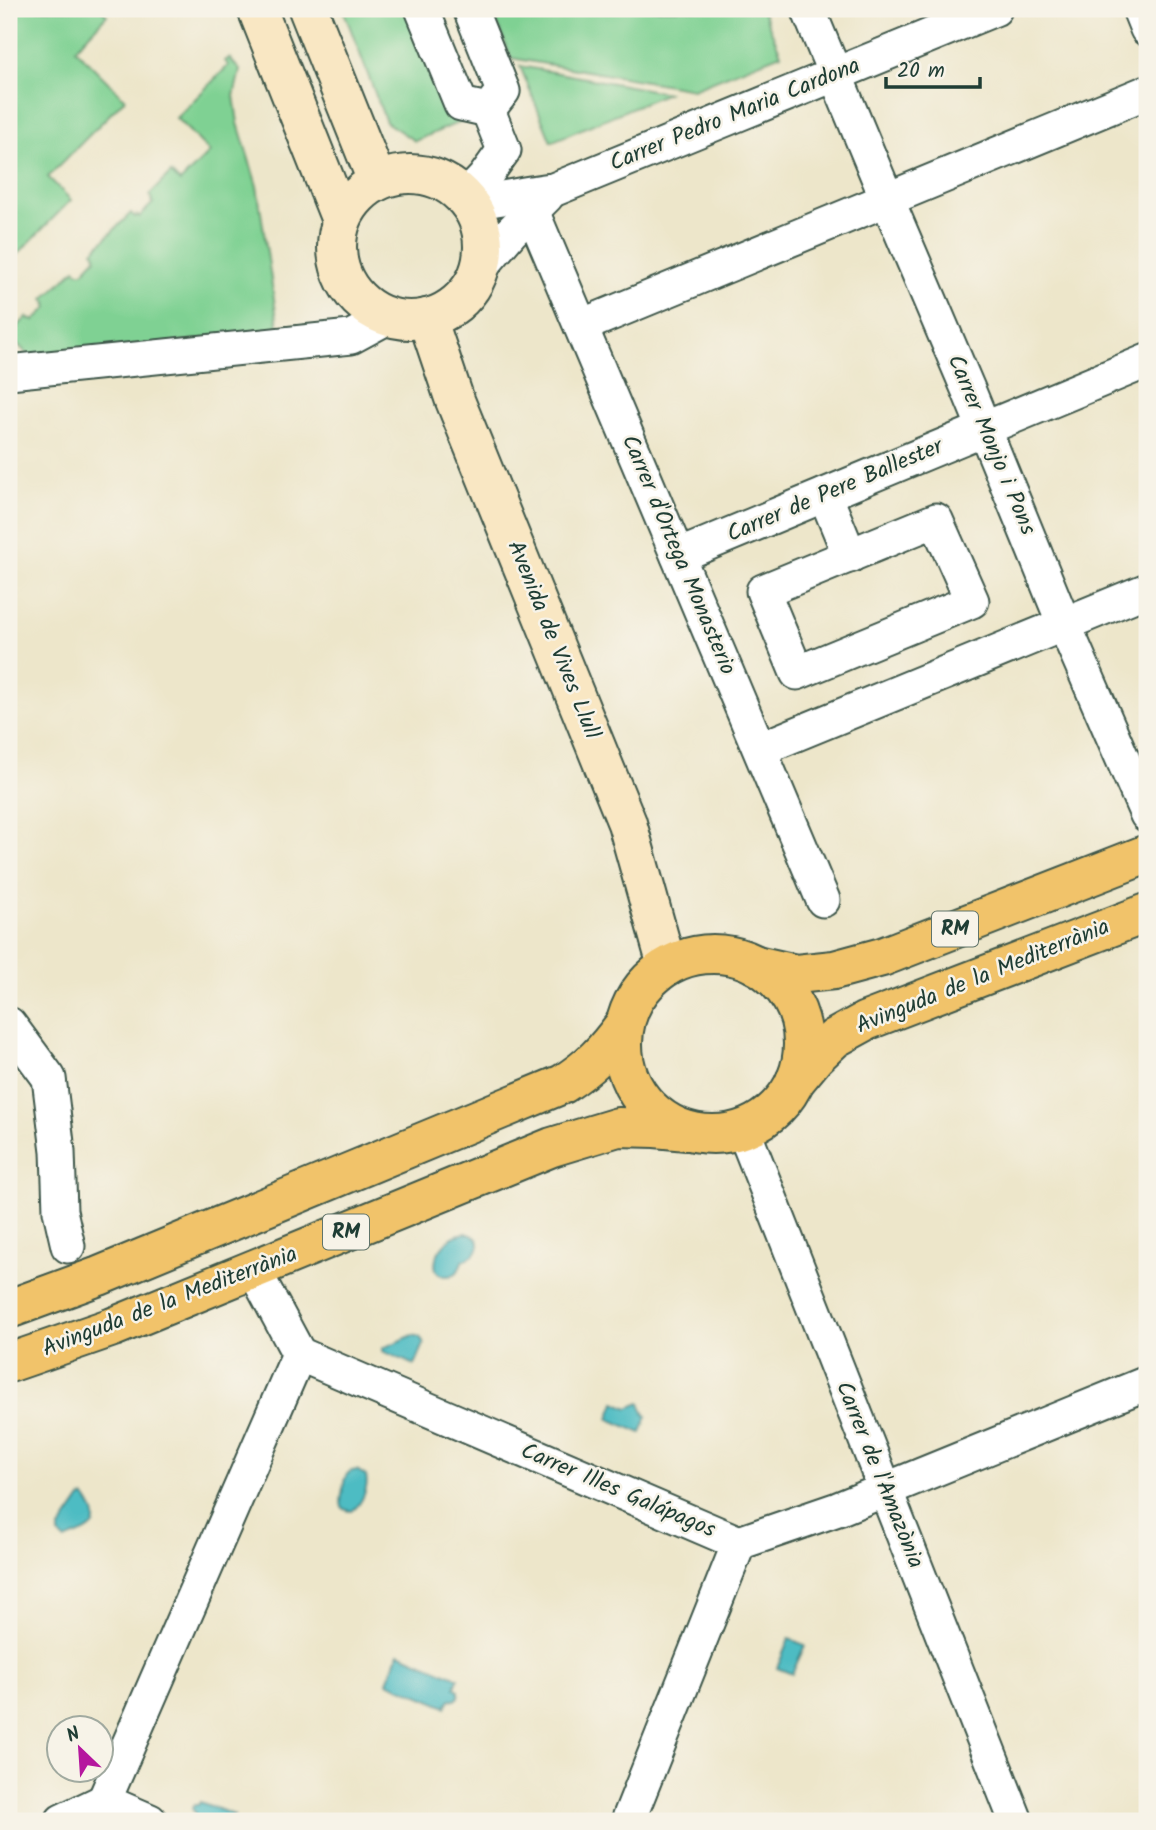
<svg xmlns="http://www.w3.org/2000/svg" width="1156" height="1830" font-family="Kalam,sans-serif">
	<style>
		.green { fill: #7fd193; stroke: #4f8764; stroke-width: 2 }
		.water { fill: #4ebcc3; stroke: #367c7c; stroke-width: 2 }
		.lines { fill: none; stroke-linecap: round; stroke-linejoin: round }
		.street-casing { stroke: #3e564a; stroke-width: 37 }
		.secondary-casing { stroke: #3e564a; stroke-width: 42 }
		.primary-casing { stroke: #3e564a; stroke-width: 42 }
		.street { stroke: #fff; stroke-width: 33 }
		.secondary { stroke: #f9e7c3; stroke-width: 38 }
		.primary { stroke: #f1c36a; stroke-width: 38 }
		.labels { text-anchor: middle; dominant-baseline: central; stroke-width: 5; stroke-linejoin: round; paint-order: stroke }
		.shield { fill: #f7f3e8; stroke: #60746a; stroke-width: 2 }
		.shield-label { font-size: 21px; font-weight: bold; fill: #1f3d34 }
		.street-label { font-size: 23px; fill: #1f3d34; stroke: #f7f3e8 }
	</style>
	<rect width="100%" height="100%" fill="#f7f3e8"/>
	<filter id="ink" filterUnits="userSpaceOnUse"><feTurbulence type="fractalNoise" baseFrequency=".0143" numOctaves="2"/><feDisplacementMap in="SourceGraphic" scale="14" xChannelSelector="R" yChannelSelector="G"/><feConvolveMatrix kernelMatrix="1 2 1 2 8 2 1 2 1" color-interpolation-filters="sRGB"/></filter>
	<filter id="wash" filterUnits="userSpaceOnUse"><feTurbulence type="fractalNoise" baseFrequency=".00686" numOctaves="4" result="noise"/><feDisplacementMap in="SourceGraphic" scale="28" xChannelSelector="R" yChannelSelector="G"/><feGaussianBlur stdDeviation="1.57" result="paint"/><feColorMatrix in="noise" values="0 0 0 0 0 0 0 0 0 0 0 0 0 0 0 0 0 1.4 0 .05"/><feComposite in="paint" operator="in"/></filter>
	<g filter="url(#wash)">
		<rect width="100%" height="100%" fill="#ede6ca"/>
		<g class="green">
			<path d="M 9,9 L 101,9 L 107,15 L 75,49 L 125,99 L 48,177 L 71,200 L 9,263 Z"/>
			<path d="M 343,9 L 416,9 L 460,122 L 415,141 L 386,122 Z"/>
			<path d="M 521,9 L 762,9 L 781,54 L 693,89 L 511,58 L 496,20 Z"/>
			<path d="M 229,58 L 240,70 L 234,96 L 238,123 L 257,186 L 279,332 L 29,356 L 9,335 L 27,317 L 30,320 L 32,319 L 34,321 L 48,307 L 46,304 L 48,303 L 44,299 L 75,269 L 78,272 L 83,272 L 96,258 L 95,256 L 96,254 L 93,251 L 131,213 L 135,217 L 137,215 L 139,217 L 153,203 L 151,201 L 152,199 L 149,195 L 171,173 L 180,182 L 210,152 L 176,118 L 227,67 L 228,65 L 225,61 Z"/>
			<path d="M 520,66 L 667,93 L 551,142 Z"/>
		</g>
		<g class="water">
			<path d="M 466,1233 C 488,1239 479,1255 462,1261 C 461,1264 460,1268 458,1271 C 456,1274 451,1276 448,1276 C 423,1277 438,1235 466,1233 Z"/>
			<path d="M 413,1335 L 420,1337 L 424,1344 L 415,1365 L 382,1351 L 383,1348 Z"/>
			<path d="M 615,1402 L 628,1408 L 640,1403 L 645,1415 L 647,1416 L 641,1433 L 609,1419 Z"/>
			<path d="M 357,1470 L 366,1476 C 369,1487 362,1504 352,1511 C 336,1510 342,1499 343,1488 C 344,1484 344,1479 346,1476 C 349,1471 351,1471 357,1470 Z"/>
			<path d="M 85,1497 C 107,1527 91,1529 65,1540 L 59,1535 L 59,1530 L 81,1498 Z"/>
			<path d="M 789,1639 L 805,1645 L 792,1674 L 777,1668 Z"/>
			<path d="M 399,1653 L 458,1678 L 455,1687 L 459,1690 L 459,1696 L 456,1700 L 450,1699 L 446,1707 L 387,1682 Z"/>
			<path d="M 200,1802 L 234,1815 L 232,1821 L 201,1821 L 194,1819 L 195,1814 L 192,1808 L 194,1805 L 198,1805 Z"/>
		</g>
	</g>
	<g filter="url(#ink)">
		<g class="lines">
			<defs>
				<g id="street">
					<path d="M 422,9 L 461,104 L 488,110 L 503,91 L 470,9"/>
					<path d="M 808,9 L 887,199 L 968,389 L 1064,624 L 1147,815"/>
					<path d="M 1139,9 L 1147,29"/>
					<path d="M 465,198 L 484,178 L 504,150 L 488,110"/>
					<path d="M 469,203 C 497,200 525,193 553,190 L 995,9"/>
					<path d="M 532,211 L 823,900"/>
					<path d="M 477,272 L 511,232 L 547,196"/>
					<path d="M 581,326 L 1147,92"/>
					<path d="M 9,372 L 351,337 L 388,317"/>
					<path d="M 825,495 L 850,556"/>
					<path d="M 936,520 L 972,601 L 797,673 L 763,591 Z"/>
					<path d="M 678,556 L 1147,361"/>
					<path d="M 760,749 L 1147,590"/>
					<path d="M 9,1024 L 49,1078 L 58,1151 L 60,1211 L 68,1246"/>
					<path d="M 743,1129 L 1016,1821"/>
					<path d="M 254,1270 L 299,1354"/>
					<path d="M 739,1543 L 838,1509 L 1147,1383"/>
					<path d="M 62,1821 L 104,1801"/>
					<path d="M 150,1821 L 104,1801 L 299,1354 L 739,1543 L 628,1821"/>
				</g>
				<g id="secondary">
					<path d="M 257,9 L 341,220"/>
					<path d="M 308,9 L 377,181"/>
					<circle cx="410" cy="247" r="73"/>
					<path d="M 427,318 L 454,398 L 627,823 L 667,966"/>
				</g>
				<g id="primary">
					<circle cx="713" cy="1044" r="90"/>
					<path d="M 756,965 L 796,974 L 834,970 L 882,957 L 1147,854"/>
					<path d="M 795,1081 L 815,1057 L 835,1038 L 866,1021 L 1147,913"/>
					<path d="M 9,1309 L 99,1276 L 563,1084 C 591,1066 604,1052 624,1025"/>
					<path d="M 9,1363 L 113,1327 L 552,1147 L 618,1127 L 655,1128 L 687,1131"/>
				</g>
			</defs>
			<use href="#street" class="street-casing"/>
			<use href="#secondary" class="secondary-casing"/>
			<use href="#primary" class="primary-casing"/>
			<use href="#street" class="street"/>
			<use href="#secondary" class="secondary"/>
			<use href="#primary" class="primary"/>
		</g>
	</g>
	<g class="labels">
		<g class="shield">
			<rect x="932" y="911.5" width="46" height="35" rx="5"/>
			<rect x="323" y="1214.5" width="46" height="35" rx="5"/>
		</g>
		<g class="shield-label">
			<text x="955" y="929">RM</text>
			<text x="346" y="1232">RM</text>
		</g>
		<g class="street-label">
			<text transform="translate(735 115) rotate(-22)">Carrer Pedro Maria Cardona</text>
			<text transform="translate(991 445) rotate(67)">Carrer Monjo i Pons</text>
			<text transform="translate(835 491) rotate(-23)">Carrer de Pere Ballester</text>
			<text transform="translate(678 555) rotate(67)">Carrer d'Ortega Monasterio</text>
			<text transform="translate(553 640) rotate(68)">Avenida de Vives Llull</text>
			<text transform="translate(983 977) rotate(-22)">Avinguda de la Mediterrània</text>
			<text transform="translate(170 1302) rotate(-21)">Avinguda de la Mediterrània</text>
			<text transform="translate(879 1475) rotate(68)">Carrer de l'Amazònia</text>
			<text transform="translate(618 1491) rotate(23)">Carrer Illes Galápagos</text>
		</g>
	</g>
	<rect width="1156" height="1830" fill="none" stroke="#f7f3e8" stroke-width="35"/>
	<g transform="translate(80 1749) rotate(335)"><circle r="33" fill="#f7f3e8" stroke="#a1aaa0" stroke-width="2"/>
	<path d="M0-5L12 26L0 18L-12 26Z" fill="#b5179e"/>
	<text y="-10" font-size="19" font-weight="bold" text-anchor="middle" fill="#1f3d34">N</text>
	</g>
	<path d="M886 77v10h94v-10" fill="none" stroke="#1f3d34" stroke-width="3.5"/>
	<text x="897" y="77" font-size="21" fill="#1f3d34" stroke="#f7f3e8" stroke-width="5" paint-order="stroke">20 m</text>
</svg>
